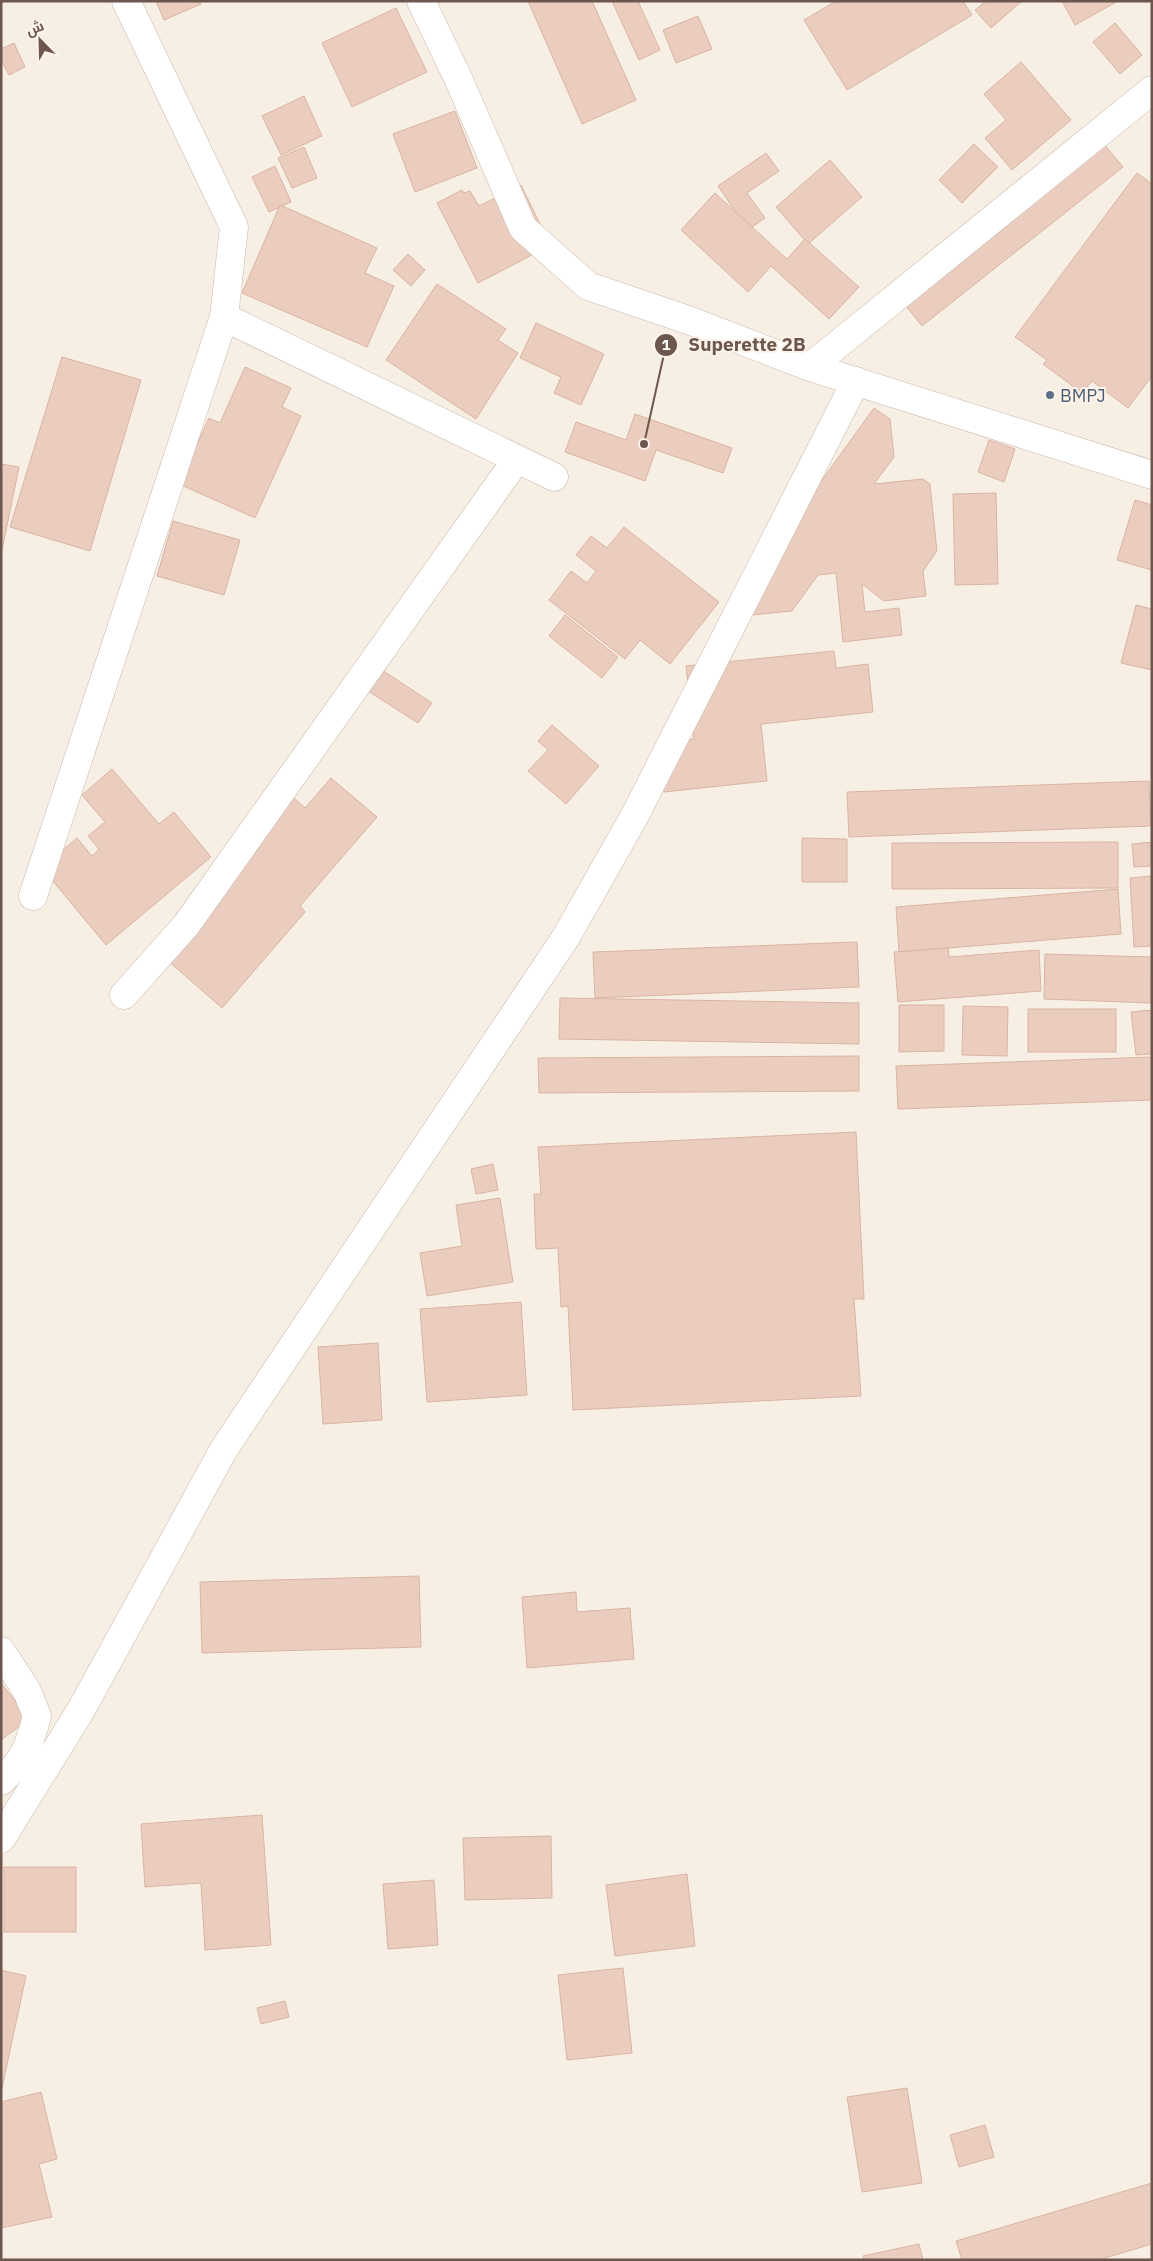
<svg xmlns="http://www.w3.org/2000/svg" width="1153" height="2261" font-family="'IBM Plex Sans',Cairo,sans-serif">
	<style>
		.building { fill: #eacdbf; stroke: #dab4a2 }
		.lines { fill: none; stroke-linecap: round; stroke-linejoin: round }
		.minor-casing { stroke: #c7b6ac; stroke-width: 29 }
		.secondary-casing { stroke: #cdb8ad; stroke-width: 29 }
		.minor { stroke: #fff; stroke-width: 28 }
		.secondary { stroke: #fff; stroke-width: 28 }
		.service-dot { fill: #5c6f8a; stroke: #fcf3e9; stroke-width: 2 }
		.labels { text-anchor: middle; dominant-baseline: central; stroke-width: 4; stroke-linejoin: round; paint-order: stroke }
		.service-label { font-size: 18px; fill: #4e5e75; stroke: #fcf3e9; text-anchor: start }
		.leader { fill: none; stroke: #6d564d; stroke-width: 2 }
		.callout-dot { fill: #6d564d; stroke: #fcf3e9; stroke-width: 2 }
		.mark-label { font-size: 15px; text-anchor: middle; font-weight: bold; fill: #fff }
		.callout-label { font-size: 19px; text-anchor: middle; font-weight: bold; fill: #6d564d; stroke: #fcf3e9; stroke-width: 4; stroke-linejoin: round; paint-order: stroke }
	</style>
	<rect width="100%" height="100%" fill="#f8efe4"/>
	<g class="building">
		<path d="M 156,1 L 199,1 L 201,4 L 164,20 Z"/>
		<path d="M 528,1 L 592,1 L 636,100 L 582,124 Z"/>
		<path d="M 612,1 L 638,1 L 660,50 L 639,60 Z"/>
		<path d="M 836,1 L 963,1 L 972,15 L 847,90 L 804,20 Z"/>
		<path d="M 986,1 L 1022,1 L 991,28 L 975,10 Z"/>
		<path d="M 1062,1 L 1118,1 L 1075,25 Z"/>
		<path d="M 396,8 L 427,72 L 352,107 L 322,43 Z"/>
		<path d="M 698,16 L 712,49 L 676,63 L 663,30 Z"/>
		<path d="M 1115,23 L 1142,55 L 1120,74 L 1093,42 Z"/>
		<path d="M 14,43 L 25,67 L 9,75 L 1,60 L 1,49 Z"/>
		<path d="M 1021,62 L 1071,120 L 1012,170 L 985,138 L 1006,120 L 984,94 Z"/>
		<path d="M 304,96 L 322,136 L 281,155 L 262,116 Z"/>
		<path d="M 455,111 L 477,168 L 415,192 L 393,134 Z"/>
		<path d="M 1098,137 L 1123,167 L 922,326 L 898,296 Z"/>
		<path d="M 974,144 L 998,167 L 962,203 L 939,180 Z"/>
		<path d="M 304,147 L 317,178 L 292,188 L 278,158 Z"/>
		<path d="M 766,153 L 779,171 L 747,193 L 765,218 L 748,230 L 718,186 Z"/>
		<path d="M 830,160 L 862,197 L 808,244 L 776,207 Z"/>
		<path d="M 275,166 L 291,202 L 269,212 L 252,177 Z"/>
		<path d="M 1137,173 L 1152,184 L 1152,376 L 1128,408 L 1092,381 L 1082,393 L 1043,364 L 1047,360 L 1015,337 Z"/>
		<path d="M 521,185 L 541,226 L 522,236 L 532,255 L 478,283 L 437,203 L 462,190 L 464,193 L 470,191 L 479,206 Z"/>
		<path d="M 715,193 L 787,259 L 805,239 L 859,287 L 829,319 L 771,266 L 748,292 L 681,230 Z"/>
		<path d="M 280,205 L 377,248 L 365,273 L 394,286 L 367,347 L 242,293 Z"/>
		<path d="M 408,254 L 425,270 L 411,286 L 393,270 Z"/>
		<path d="M 437,284 L 506,329 L 498,340 L 518,353 L 476,419 L 386,360 Z"/>
		<path d="M 536,323 L 604,354 L 581,405 L 554,393 L 561,377 L 520,358 Z"/>
		<path d="M 62,357 L 141,380 L 90,551 L 10,527 Z"/>
		<path d="M 245,367 L 291,388 L 282,407 L 301,416 L 255,518 L 179,484 L 209,418 L 220,423 Z"/>
		<path d="M 874,408 L 890,419 L 894,457 L 874,484 L 923,479 L 930,484 L 937,551 L 923,571 L 926,596 L 884,601 L 862,584 L 865,612 L 899,608 L 902,635 L 843,642 L 836,573 L 818,575 L 792,611 L 752,615 L 734,602 Z"/>
		<path d="M 635,414 L 732,448 L 723,473 L 656,450 L 645,481 L 565,452 L 576,422 L 626,440 Z"/>
		<path d="M 989,440 L 1015,449 L 1004,482 L 978,472 Z"/>
		<path d="M 1,464 L 19,467 L 1,555 Z"/>
		<path d="M 996,493 L 998,584 L 955,585 L 953,494 Z"/>
		<path d="M 1135,500 L 1152,505 L 1152,570 L 1117,560 Z"/>
		<path d="M 173,521 L 240,540 L 224,595 L 157,576 Z"/>
		<path d="M 624,527 L 719,602 L 670,664 L 640,640 L 625,659 L 549,600 L 571,571 L 587,583 L 596,571 L 576,555 L 591,536 L 607,548 Z"/>
		<path d="M 1136,605 L 1152,609 L 1152,670 L 1121,663 Z"/>
		<path d="M 565,615 L 618,657 L 602,678 L 549,636 Z"/>
		<path d="M 834,651 L 836,668 L 868,664 L 873,712 L 761,724 L 767,781 L 664,792 L 659,743 L 694,739 L 686,666 Z"/>
		<path d="M 382,670 L 432,703 L 418,723 L 368,691 Z"/>
		<path d="M 552,725 L 599,766 L 566,804 L 528,771 L 548,750 L 538,741 Z"/>
		<path d="M 112,769 L 159,824 L 174,812 L 211,857 L 106,945 L 42,868 L 77,838 L 92,856 L 99,849 L 88,836 L 105,822 L 82,795 Z"/>
		<path d="M 331,778 L 377,817 L 300,906 L 305,912 L 222,1008 L 158,952 L 293,797 L 305,808 Z"/>
		<path d="M 1149,781 L 1151,826 L 849,837 L 847,792 Z"/>
		<path d="M 802,838 L 847,839 L 847,882 L 802,882 Z"/>
		<path d="M 1118,842 L 1118,888 L 892,889 L 892,843 Z"/>
		<path d="M 1152,842 L 1152,866 L 1134,867 L 1132,844 Z"/>
		<path d="M 1152,876 L 1152,946 L 1134,947 L 1130,878 Z"/>
		<path d="M 1118,889 L 1121,934 L 899,952 L 896,907 Z"/>
		<path d="M 857,942 L 859,987 L 595,998 L 593,952 Z"/>
		<path d="M 948,948 L 949,957 L 1039,950 L 1041,991 L 898,1002 L 894,952 Z"/>
		<path d="M 1045,954 L 1152,957 L 1151,1003 L 1044,999 Z"/>
		<path d="M 560,998 L 859,1003 L 859,1044 L 559,1039 Z"/>
		<path d="M 899,1005 L 944,1005 L 944,1051 L 899,1052 Z"/>
		<path d="M 963,1006 L 1008,1007 L 1007,1056 L 962,1055 Z"/>
		<rect x="1028" y="1009" width="88" height="43"/>
		<path d="M 1152,1010 L 1152,1054 L 1136,1055 L 1131,1012 Z"/>
		<path d="M 859,1056 L 859,1091 L 539,1093 L 538,1058 Z"/>
		<path d="M 1152,1057 L 1152,1100 L 898,1109 L 896,1066 Z"/>
		<path d="M 856,1132 L 864,1299 L 854,1299 L 861,1396 L 573,1410 L 568,1306 L 561,1307 L 558,1248 L 536,1249 L 534,1194 L 541,1194 L 538,1147 Z"/>
		<path d="M 493,1164 L 498,1190 L 476,1194 L 471,1169 Z"/>
		<path d="M 500,1198 L 513,1282 L 427,1296 L 420,1253 L 462,1246 L 456,1205 Z"/>
		<path d="M 521,1302 L 527,1395 L 427,1402 L 420,1309 Z"/>
		<path d="M 378,1343 L 382,1420 L 323,1424 L 318,1347 Z"/>
		<path d="M 419,1576 L 421,1647 L 202,1653 L 200,1582 Z"/>
		<path d="M 576,1592 L 577,1612 L 630,1608 L 634,1659 L 527,1668 L 522,1597 Z"/>
		<path d="M 1,1683 L 29,1719 L 1,1740 Z"/>
		<path d="M 262,1815 L 271,1945 L 205,1950 L 201,1883 L 145,1887 L 141,1824 Z"/>
		<path d="M 551,1836 L 552,1898 L 465,1900 L 463,1838 Z"/>
		<rect x="4" y="1867" width="72" height="65"/>
		<path d="M 687,1874 L 695,1946 L 615,1956 L 606,1885 Z"/>
		<path d="M 434,1880 L 438,1945 L 388,1949 L 383,1884 Z"/>
		<path d="M 623,1968 L 632,2053 L 567,2060 L 558,1975 Z"/>
		<path d="M 1,1970 L 26,1976 L 1,2093 Z"/>
		<path d="M 285,2001 L 289,2017 L 261,2024 L 257,2008 Z"/>
		<path d="M 907,2088 L 922,2183 L 862,2192 L 847,2097 Z"/>
		<path d="M 41,2092 L 57,2159 L 39,2164 L 52,2217 L 1,2228 L 1,2102 Z"/>
		<path d="M 985,2125 L 994,2157 L 959,2167 L 950,2135 Z"/>
		<path d="M 1152,2183 L 1152,2244 L 1098,2260 L 962,2260 L 956,2241 Z"/>
		<path d="M 919,2244 L 923,2260 L 864,2260 L 863,2256 Z"/>
	</g>
	<g class="lines">
		<defs>
			<g id="minor">
				<path d="M 126,1 L 234,227 L 224,317 L 554,477"/>
				<path d="M 810,367 L 1152,90"/>
				<path d="M 33,896 L 224,317"/>
				<path d="M 124,995 L 187,924 L 517,459"/>
				<path d="M 1,1651 L 27,1691 L 37,1716 C 29,1747 25,1759 1,1781"/>
				<path d="M 1,1839 L 81,1710 L 224,1449 L 566,937 L 634,817 L 856,381"/>
			</g>
			<path id="secondary" d="M 421,1 L 458,78 L 523,228 L 588,286 L 688,320 L 810,367 L 1152,475"/>
		</defs>
		<use href="#minor" class="minor-casing"/>
		<use href="#secondary" class="secondary-casing"/>
		<use href="#minor" class="minor"/>
		<use href="#secondary" class="secondary"/>
	</g>
	<circle class="service-dot" cx="1050" cy="395" r="5"/>
	<g class="labels">
		<g class="service-label">
			<text x="1060" y="395">BMPJ</text>
		</g>
	</g>
	<path class="leader" d="M644 444L666 345"/>
	<g class="callout-dot">
		<circle cx="644" cy="444" r="5"/>
		<circle cx="666" cy="345" r="12"/>
	</g>
	<g class="mark-label">
		<text x="666" y="350">1</text>
	</g>
	<g class="callout-label">
		<text x="747" y="351">Superette 2B</text>
	</g>
	<rect width="1153" height="2261" fill="none" stroke="#6d564d" stroke-width="5"/>
	<g transform="translate(40 40) rotate(337)" stroke="#fcf3e9" stroke-width="4" paint-order="stroke">
	<path d="M0-4L9 19L0 12L-9 19Z" fill="#6d564d"/>
	<text y="-8" font-size="14" font-weight="bold" text-anchor="middle" fill="#6d564d">ش</text>
	</g>
</svg>
